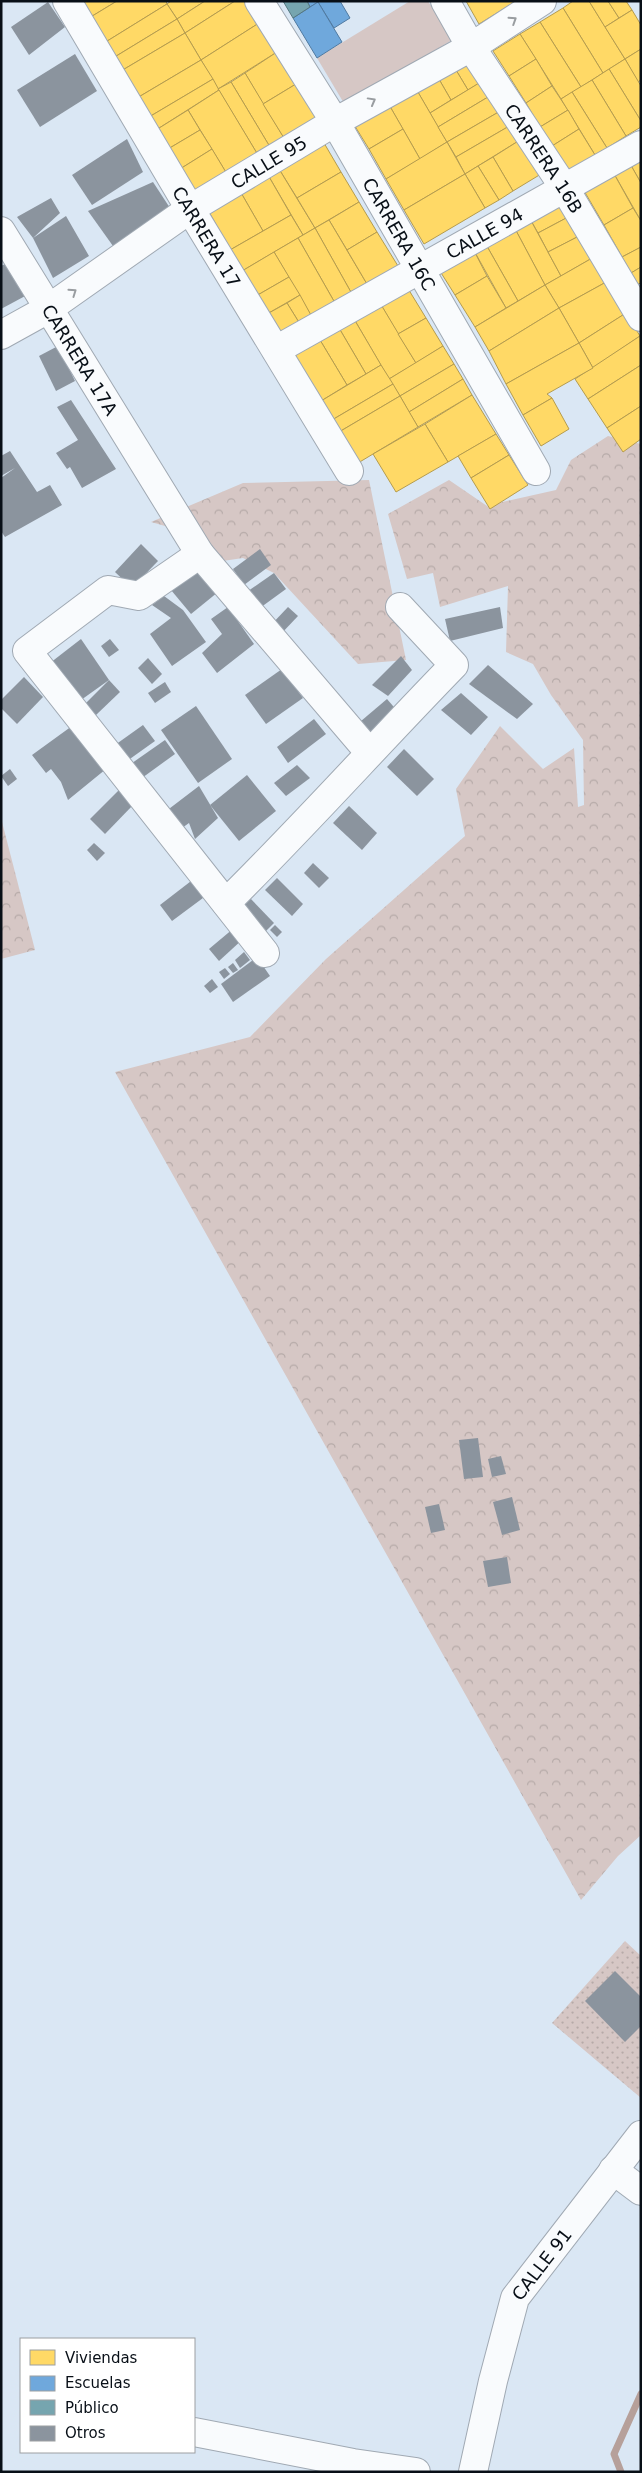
<svg xmlns="http://www.w3.org/2000/svg" width="642" height="2473" font-family="'DejaVu Sans',sans-serif">
	<style>
		.grass { fill: url(#grass-dots) }
		.forest { fill: url(#forest-crowns) }
		.pitch { fill: #d6c7c5 }
		.homes { fill: #ffd966; stroke: #b59c4e }
		.schools { fill: #6fa8dc; stroke: #507aa1 }
		.public { fill: #76a5af; stroke: #557881 }
		.lines { fill: none; stroke-linecap: round; stroke-linejoin: round }
		.stream { stroke: #b6a09a; stroke-width: 7 }
		.building { fill: #8b949e }
		.minor-casing { stroke: #a0a9b3; stroke-width: 30 }
		.minor { stroke: #f9fbfd; stroke-width: 28 }
		.oneway { stroke: #999da1 }
		.labels { text-anchor: middle; dominant-baseline: central; stroke-width: 5; stroke-linejoin: round; paint-order: stroke }
		.street-label { font-size: 18px; fill: #080f17; stroke: #fff }
	</style>
	<defs>
		<pattern id="grass-dots" width="8" height="8" patternUnits="userSpaceOnUse" patternTransform="scale(1.25)"><rect width="8" height="8" fill="#d6c7c5"/><path d="M2 2h.1M6 6h.1" fill="none" stroke="#b6aaa8" stroke-width="1.8" stroke-linecap="round"/></pattern>
		<pattern id="forest-crowns" width="20" height="18" patternUnits="userSpaceOnUse" patternTransform="scale(1.25)"><rect width="20" height="18" fill="#d6c7c5"/><path d="M2 6a3 3 0 1 1 6 0M12 15a3 3 0 1 1 6 0" fill="none" stroke="#b6aaa8"/></pattern>
	</defs>
	<rect width="100%" height="100%" fill="#dae7f4"/>
	<path class="grass" d="M 625,1941 L 641,1956 L 641,2098 L 552,2023 Z"/>
	<g class="forest">
		<path d="M 608,436 L 641,444 L 641,1835 L 618,1856 L 581,1900 L 115,1072 L 250,1037 L 326,959 L 465,836 L 456,789 L 500,726 L 543,769 L 574,748 L 578,807 L 584,805 L 583,740 L 551,695 L 533,664 L 506,652 L 508,586 L 440,607 L 433,573 L 407,579 L 388,514 L 449,480 L 490,508 L 498,503 L 556,490 L 571,460 Z"/>
		<path d="M 369,480 L 406,660 L 358,664 L 274,573 L 243,558 L 216,562 L 193,534 L 151,522 L 243,483 Z"/>
		<path d="M 1,818 L 35,950 L 1,959 Z"/>
	</g>
	<path class="pitch" d="M 410,1 L 428,1 L 452,40 L 345,105 L 317,58 Z"/>
	<g class="homes">
		<path d="M 78,1 L 117,1 L 89,18 Z"/>
		<path d="M 117,1 L 166,1 L 167,4 L 104,43 L 89,18 Z"/>
		<path d="M 171,1 L 205,1 L 177,19 L 167,4 Z"/>
		<path d="M 205,1 L 235,1 L 185,33 L 177,19 Z"/>
		<path d="M 235,1 L 245,1 L 259,23 L 201,60 L 185,33 Z"/>
		<path d="M 466,1 L 515,1 L 515,2 L 479,24 Z"/>
		<path d="M 573,1 L 589,1 L 625,59 L 603,73 L 563,8 Z"/>
		<path d="M 589,1 L 608,1 L 619,18 L 605,27 Z"/>
		<path d="M 608,1 L 626,1 L 632,10 L 619,18 Z"/>
		<path d="M 167,4 L 177,19 L 113,58 L 104,43 Z"/>
		<path d="M 563,8 L 603,73 L 581,87 L 540,22 Z"/>
		<path d="M 632,10 L 641,25 L 641,49 L 625,59 L 605,27 Z"/>
		<path d="M 177,19 L 185,33 L 121,71 L 113,58 Z"/>
		<path d="M 540,22 L 581,87 L 561,99 L 520,34 Z"/>
		<path d="M 259,23 L 277,52 L 218,89 L 201,60 Z"/>
		<path d="M 185,33 L 201,60 L 137,98 L 121,71 Z"/>
		<path d="M 520,34 L 536,59 L 509,76 L 493,51 Z"/>
		<path d="M 641,49 L 641,80 L 638,82 L 625,59 Z"/>
		<path d="M 277,52 L 296,84 L 263,104 L 245,73 Z"/>
		<path d="M 470,55 L 484,80 L 468,90 L 453,65 Z"/>
		<path d="M 536,59 L 552,86 L 526,103 L 509,76 Z"/>
		<path d="M 625,59 L 641,86 L 641,121 L 609,69 Z"/>
		<path d="M 201,60 L 213,79 L 149,117 L 137,98 Z"/>
		<path d="M 453,65 L 468,90 L 451,100 L 436,74 Z"/>
		<path d="M 609,69 L 641,121 L 641,127 L 626,136 L 592,80 Z"/>
		<path d="M 245,73 L 284,138 L 270,147 L 231,82 Z"/>
		<path d="M 436,74 L 451,100 L 430,113 L 415,87 Z"/>
		<path d="M 213,79 L 219,90 L 156,130 L 149,117 Z"/>
		<path d="M 484,80 L 493,94 L 438,127 L 430,113 Z"/>
		<path d="M 592,80 L 626,136 L 607,148 L 572,92 Z"/>
		<path d="M 231,82 L 270,147 L 258,155 L 218,89 Z"/>
		<path d="M 296,84 L 317,118 L 284,138 L 263,104 Z"/>
		<path d="M 552,86 L 568,110 L 540,127 L 526,103 Z"/>
		<path d="M 415,87 L 447,142 L 420,159 L 388,103 Z"/>
		<path d="M 219,90 L 258,155 L 227,174 L 188,110 Z"/>
		<path d="M 572,92 L 607,148 L 595,155 L 561,99 Z"/>
		<path d="M 493,94 L 502,110 L 447,142 L 438,127 Z"/>
		<path d="M 388,103 L 403,129 L 369,149 L 353,123 Z"/>
		<path d="M 188,110 L 200,130 L 168,149 L 156,130 Z"/>
		<path d="M 502,110 L 511,125 L 456,157 L 447,142 Z"/>
		<path d="M 568,110 L 579,129 L 552,146 L 540,127 Z"/>
		<path d="M 511,125 L 520,140 L 465,174 L 456,157 Z"/>
		<path d="M 403,129 L 420,159 L 386,179 L 369,149 Z"/>
		<path d="M 579,129 L 595,155 L 568,172 L 552,146 Z"/>
		<path d="M 200,130 L 212,149 L 180,169 L 168,149 Z"/>
		<path d="M 520,140 L 541,174 L 513,191 L 493,157 Z"/>
		<path d="M 447,142 L 465,174 L 404,210 L 386,179 Z"/>
		<path d="M 324,143 L 341,172 L 297,198 L 279,169 Z"/>
		<path d="M 212,149 L 227,174 L 195,194 L 180,169 Z"/>
		<path d="M 641,156 L 641,183 L 629,162 Z"/>
		<path d="M 493,157 L 513,191 L 499,200 L 478,166 Z"/>
		<path d="M 629,162 L 641,183 L 641,221 L 613,172 Z"/>
		<path d="M 478,166 L 499,200 L 485,208 L 465,174 Z"/>
		<path d="M 279,169 L 315,228 L 303,235 L 268,175 Z"/>
		<path d="M 341,172 L 359,202 L 315,228 L 297,198 Z"/>
		<path d="M 613,172 L 633,208 L 604,225 L 583,189 Z"/>
		<path d="M 465,174 L 485,208 L 424,244 L 404,210 Z"/>
		<path d="M 268,175 L 291,215 L 263,231 L 240,191 Z"/>
		<path d="M 240,191 L 263,231 L 230,250 L 208,210 Z"/>
		<path d="M 560,198 L 570,216 L 538,233 L 529,217 Z"/>
		<path d="M 359,202 L 377,232 L 347,250 L 329,220 Z"/>
		<path d="M 633,208 L 641,221 L 641,247 L 622,257 L 604,225 Z"/>
		<path d="M 291,215 L 303,235 L 242,271 L 230,250 Z"/>
		<path d="M 570,216 L 581,235 L 548,252 L 538,233 Z"/>
		<path d="M 529,217 L 561,276 L 545,285 L 513,225 Z"/>
		<path d="M 329,220 L 367,284 L 352,294 L 315,228 Z"/>
		<path d="M 513,225 L 545,285 L 518,301 L 484,241 Z"/>
		<path d="M 315,228 L 352,294 L 335,303 L 298,238 Z"/>
		<path d="M 377,232 L 398,266 L 367,284 L 347,250 Z"/>
		<path d="M 581,235 L 594,257 L 561,276 L 548,252 Z"/>
		<path d="M 298,238 L 335,303 L 312,317 L 274,252 Z"/>
		<path d="M 484,241 L 518,301 L 506,308 L 472,247 Z"/>
		<path d="M 472,247 L 487,276 L 455,295 L 438,268 Z"/>
		<path d="M 641,247 L 641,267 L 631,273 L 622,257 Z"/>
		<path d="M 274,252 L 289,277 L 256,296 L 242,271 Z"/>
		<path d="M 594,257 L 608,281 L 559,308 L 545,285 Z"/>
		<path d="M 641,267 L 641,283 L 638,284 L 631,273 Z"/>
		<path d="M 487,276 L 506,308 L 475,327 L 455,295 Z"/>
		<path d="M 289,277 L 300,295 L 267,314 L 256,296 Z"/>
		<path d="M 608,281 L 626,313 L 579,343 L 559,308 Z"/>
		<path d="M 545,285 L 559,308 L 489,351 L 475,327 Z"/>
		<path d="M 407,287 L 426,318 L 398,334 L 380,303 Z"/>
		<path d="M 300,295 L 312,317 L 300,324 L 287,303 Z"/>
		<path d="M 287,303 L 300,324 L 280,336 L 267,314 Z"/>
		<path d="M 380,303 L 416,363 L 389,379 L 354,319 Z"/>
		<path d="M 559,308 L 579,343 L 506,384 L 489,351 Z"/>
		<path d="M 626,313 L 640,336 L 593,368 L 579,343 Z"/>
		<path d="M 426,318 L 443,346 L 416,363 L 398,334 Z"/>
		<path d="M 354,319 L 381,365 L 366,374 L 339,328 Z"/>
		<path d="M 339,328 L 366,374 L 347,385 L 320,340 Z"/>
		<path d="M 640,336 L 641,365 L 588,399 L 575,379 Z"/>
		<path d="M 320,340 L 347,385 L 321,401 L 294,355 Z"/>
		<path d="M 579,343 L 593,368 L 547,394 L 552,398 L 523,415 L 506,384 Z"/>
		<path d="M 443,346 L 454,364 L 400,396 L 389,379 Z"/>
		<path d="M 454,364 L 463,379 L 409,412 L 400,396 Z"/>
		<path d="M 381,365 L 393,384 L 332,420 L 321,401 Z"/>
		<path d="M 641,365 L 641,406 L 607,428 L 588,399 Z"/>
		<path d="M 463,379 L 472,395 L 418,427 L 409,412 Z"/>
		<path d="M 393,384 L 400,396 L 339,432 L 332,420 Z"/>
		<path d="M 472,395 L 496,434 L 448,462 L 425,424 Z"/>
		<path d="M 400,396 L 418,427 L 358,463 L 339,432 Z"/>
		<path d="M 552,398 L 569,429 L 541,446 L 523,415 Z"/>
		<path d="M 641,406 L 641,439 L 623,452 L 607,428 Z"/>
		<path d="M 425,424 L 448,462 L 396,492 L 373,454 Z"/>
		<path d="M 496,434 L 509,455 L 471,478 L 458,456 Z"/>
		<path d="M 509,455 L 528,485 L 490,509 L 471,478 Z"/>
	</g>
	<g class="schools">
		<path d="M 307,1 L 340,1 L 350,18 L 334,28 L 318,2 L 310,7 Z"/>
		<path d="M 318,2 L 342,42 L 317,58 L 293,18 Z"/>
	</g>
	<path class="public" d="M 283,1 L 307,1 L 310,7 L 293,18 Z"/>
	<g class="lines">
		<path class="stream" d="M 621,2472 L 614,2454 L 641,2394"/>
	</g>
	<g class="building">
		<path d="M 48,2 L 65,27 L 29,55 L 11,27 Z"/>
		<path d="M 75,54 L 97,91 L 40,127 L 17,90 Z"/>
		<path d="M 127,139 L 143,172 L 92,205 L 72,175 Z"/>
		<path d="M 153,182 L 170,208 L 113,246 L 88,211 Z"/>
		<path d="M 51,198 L 60,213 L 33,238 L 66,216 L 89,256 L 53,278 L 33,238 L 17,217 Z"/>
		<path d="M 7,263 L 27,295 L 1,309 L 1,266 Z"/>
		<path d="M 58,346 L 75,381 L 56,391 L 39,356 Z"/>
		<path d="M 71,400 L 116,469 L 82,488 L 70,467 L 67,469 L 56,453 L 78,440 L 57,407 Z"/>
		<path d="M 10,451 L 37,492 L 50,485 L 62,505 L 5,537 L 1,531 L 1,478 L 15,468 L 1,476 L 1,456 Z"/>
		<path d="M 141,544 L 158,561 L 132,588 L 115,572 Z"/>
		<path d="M 260,549 L 271,565 L 244,585 L 233,569 Z"/>
		<path d="M 203,564 L 223,588 L 191,614 L 171,590 Z"/>
		<path d="M 274,573 L 286,589 L 253,613 L 241,596 Z"/>
		<path d="M 164,596 L 183,610 L 206,642 L 172,666 L 150,634 L 171,618 L 152,605 Z"/>
		<path d="M 228,607 L 254,644 L 217,673 L 202,653 L 222,634 L 211,619 Z"/>
		<path d="M 288,607 L 298,616 L 280,635 L 270,626 Z"/>
		<path d="M 500,607 L 503,628 L 450,641 L 445,619 Z"/>
		<path d="M 81,639 L 109,680 L 74,705 L 50,663 Z"/>
		<path d="M 110,639 L 119,650 L 109,657 L 101,646 Z"/>
		<path d="M 401,656 L 412,670 L 388,696 L 372,685 Z"/>
		<path d="M 148,658 L 162,674 L 152,684 L 138,668 Z"/>
		<path d="M 488,665 L 533,704 L 517,719 L 469,684 Z"/>
		<path d="M 282,669 L 303,698 L 266,724 L 245,695 Z"/>
		<path d="M 24,677 L 43,697 L 17,724 L 1,708 L 1,700 Z"/>
		<path d="M 109,680 L 120,692 L 96,715 L 85,704 Z"/>
		<path d="M 165,682 L 171,692 L 155,703 L 148,693 Z"/>
		<path d="M 461,693 L 488,717 L 471,735 L 441,710 Z"/>
		<path d="M 387,699 L 399,713 L 366,741 L 354,727 Z"/>
		<path d="M 196,706 L 232,759 L 198,783 L 161,730 Z"/>
		<path d="M 314,719 L 326,734 L 288,763 L 277,747 Z"/>
		<path d="M 143,725 L 155,741 L 127,761 L 115,745 Z"/>
		<path d="M 72,726 L 106,769 L 68,800 L 61,782 L 51,769 L 46,773 L 32,755 Z"/>
		<path d="M 165,740 L 175,754 L 135,783 L 125,768 Z"/>
		<path d="M 404,749 L 434,779 L 417,796 L 387,767 Z"/>
		<path d="M 297,765 L 310,778 L 286,796 L 274,783 Z"/>
		<path d="M 10,769 L 17,779 L 8,786 L 1,776 Z"/>
		<path d="M 247,775 L 276,811 L 239,841 L 210,805 Z"/>
		<path d="M 199,786 L 218,818 L 195,839 L 189,823 L 175,833 L 161,815 Z"/>
		<path d="M 120,789 L 134,804 L 105,834 L 90,819 Z"/>
		<path d="M 349,806 L 377,833 L 362,850 L 333,823 Z"/>
		<path d="M 94,843 L 105,853 L 97,861 L 87,850 Z"/>
		<path d="M 313,863 L 329,878 L 319,888 L 304,873 Z"/>
		<path d="M 195,878 L 207,895 L 172,921 L 160,905 Z"/>
		<path d="M 277,878 L 303,904 L 292,916 L 265,890 Z"/>
		<path d="M 250,898 L 274,923 L 259,938 L 235,913 Z"/>
		<path d="M 275,925 L 282,932 L 277,937 L 270,930 Z"/>
		<path d="M 234,928 L 243,939 L 219,961 L 209,949 Z"/>
		<path d="M 244,952 L 250,960 L 240,968 L 235,960 Z"/>
		<path d="M 257,957 L 270,976 L 233,1002 L 221,984 Z"/>
		<path d="M 233,963 L 238,970 L 233,973 L 228,967 Z"/>
		<path d="M 225,968 L 230,974 L 224,979 L 219,972 Z"/>
		<path d="M 212,979 L 218,987 L 210,993 L 204,986 Z"/>
		<path d="M 478,1438 L 483,1477 L 464,1479 L 459,1440 Z"/>
		<path d="M 501,1456 L 506,1474 L 492,1477 L 488,1459 Z"/>
		<path d="M 512,1497 L 520,1530 L 502,1535 L 493,1502 Z"/>
		<path d="M 439,1504 L 445,1530 L 431,1533 L 425,1507 Z"/>
		<path d="M 507,1557 L 511,1583 L 488,1587 L 483,1561 Z"/>
		<path d="M 615,1971 L 641,1997 L 641,2026 L 625,2042 L 585,2001 Z"/>
	</g>
	<g class="lines">
		<defs>
			<g id="minor">
				<path id="s1" d="M 67,1 L 190,209 L 349,471"/>
				<path id="s2" d="M 259,1 L 335,122 L 536,471"/>
				<path id="s3" d="M 445,1 L 471,47 L 565,189 L 641,317"/>
				<path id="s4" d="M 1,231 L 200,554 L 369,752"/>
				<path id="s5" d="M 1,335 L 48,309 L 190,209 L 335,122 L 471,47 L 542,1"/>
				<path id="s6" d="M 276,350 L 641,145"/>
				<path d="M 200,554 L 139,596 L 108,590 L 27,651 L 265,953"/>
				<path d="M 226,903 C 304,826 377,744 454,665 L 400,607"/>
				<path d="M 613,2170 L 641,2191"/>
				<path d="M 194,2432 L 353,2463 L 416,2472"/>
				<path id="s7" d="M 473,2472 L 493,2381 L 515,2298 L 641,2135"/>
			</g>
		</defs>
		<use href="#minor" class="minor-casing"/>
		<use href="#minor" class="minor"/>
	</g>
	<defs><path id="oneway-chevron" d="M-2-3.5L2.5 0L-2 3.5" fill="none" stroke-width="1.6" stroke-linecap="round" stroke-linejoin="round" transform="scale(1.25)"/></defs>
	<g class="oneway">
		<use href="#oneway-chevron" transform="translate(513 20) rotate(-33)"/>
		<use href="#oneway-chevron" transform="translate(372 101) rotate(-29)"/>
		<use href="#oneway-chevron" transform="translate(73 292) rotate(-35)"/>
	</g>
	<g class="labels">
		<g class="street-label">
			<text stroke="none"><textPath href="#s3" startOffset="186">CARRERA 16B</textPath></text>
			<text stroke="none"><textPath href="#s5" startOffset="319">CALLE 95</textPath></text>
			<text stroke="none"><textPath href="#s6" startOffset="239">CALLE 94</textPath></text>
			<text stroke="none"><textPath href="#s2" startOffset="272">CARRERA 16C</textPath></text>
			<text stroke="none"><textPath href="#s1" startOffset="274">CARRERA 17</textPath></text>
			<text stroke="none"><textPath href="#s4" startOffset="151">CARRERA 17A</textPath></text>
			<text stroke="none"><textPath href="#s7" startOffset="222">CALLE 91</textPath></text>
		</g>
	</g>
	<rect width="642" height="2473" fill="none" stroke="#080f17" stroke-width="5"/>
	<rect x="20" y="2338" width="175" height="115" fill="#ffffff" stroke="#9c9fa2"/>
	<rect x="30" y="2350" width="25" height="15" fill="#ffd966" stroke="#9c9fa2"/>
	<text x="65" y="2363" font-size="15" fill="#080f17">Viviendas</text>
	<rect x="30" y="2376" width="25" height="15" fill="#6fa8dc" stroke="#9c9fa2"/>
	<text x="65" y="2388" font-size="15" fill="#080f17">Escuelas</text>
	<rect x="30" y="2400" width="25" height="15" fill="#76a5af" stroke="#9c9fa2"/>
	<text x="65" y="2413" font-size="15" fill="#080f17">Público</text>
	<rect x="30" y="2426" width="25" height="15" fill="#8b949e" stroke="#9c9fa2"/>
	<text x="65" y="2438" font-size="15" fill="#080f17">Otros</text>
</svg>
